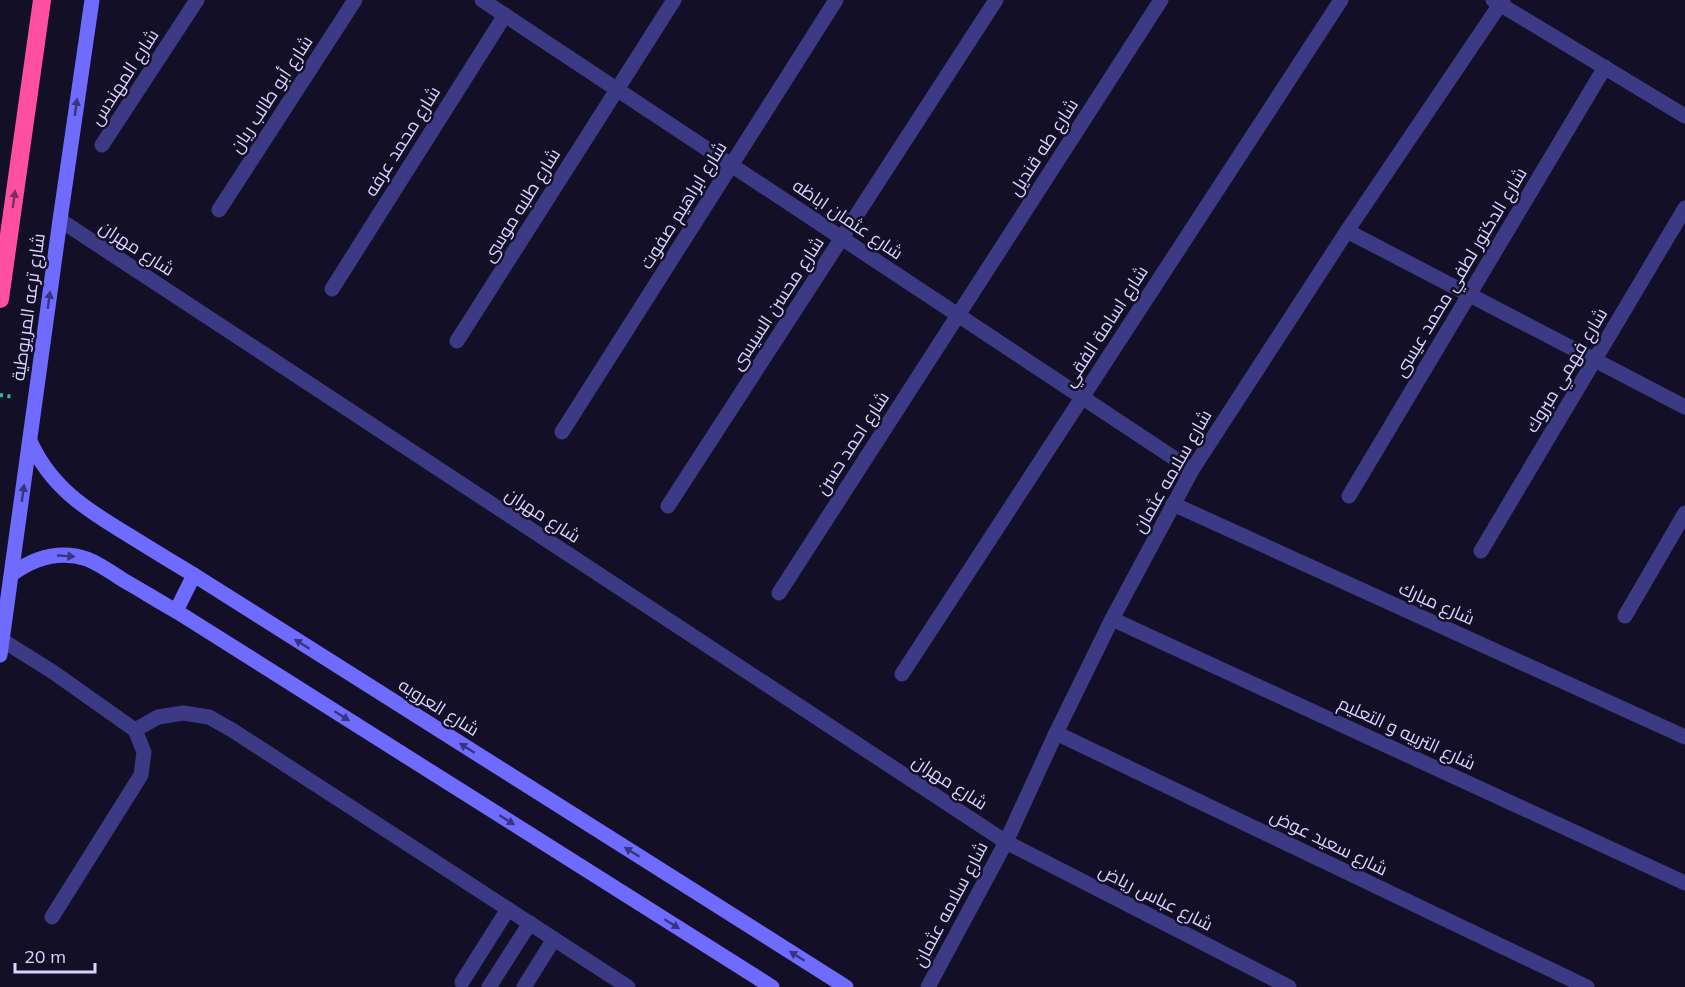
<svg xmlns="http://www.w3.org/2000/svg" width="1685" height="987" font-family="Mulish,Cairo,sans-serif">
	<style>
		.lines { fill: none; stroke-linecap: round; stroke-linejoin: round }
		.path { stroke: #2fb8b0; stroke-width: 4; stroke-dasharray: 3 4.5; stroke-linecap: butt }
		.lane { stroke: #3d3a85; stroke-width: 15 }
		.street { stroke: #3d3a85; stroke-width: 15 }
		.secondary { stroke: #6f6bff; stroke-width: 15 }
		.highway { stroke: #ff4fa3; stroke-width: 18 }
		.oneway { fill: #38347d }
		.oneway2 { fill: #7d2c5e }
		.labels { text-anchor: middle; dominant-baseline: central; stroke-width: 5; stroke-linejoin: round; paint-order: stroke }
		.street-label { font-size: 18px; fill: #d9d4ff; stroke: #130f26 }
	</style>
	<rect width="100%" height="100%" fill="#130f26"/>
	<g class="lines">
		<path class="path" d="M 0,395 L 14,397"/>
		<g class="lane">
			<path d="M 2,640 L 53,672 L 135,730 L 144,752 L 141,775 L 52,917"/>
			<path d="M 135,730 L 158,717 L 183,713 L 209,717 L 232,730 L 628,987"/>
			<path d="M 462,982 L 508,909"/>
			<path d="M 489,987 L 530,923"/>
			<path d="M 524,987 L 554,939"/>
		</g>
		<g class="street">
			<path d="M 482,0 L 1192,470"/>
			<path d="M 1493,0 L 1685,116"/>
			<path d="M 102,145 L 197,0"/>
			<path d="M 219,210 L 355,0"/>
			<path d="M 60,220 L 1006,842 L 1289,987"/>
			<path d="M 1347,231 L 1685,407"/>
			<path d="M 332,289 L 505,15"/>
			<path d="M 457,341 L 674,0"/>
			<path d="M 562,432 L 836,0"/>
			<path d="M 1349,496 L 1605,67"/>
			<path d="M 1173,504 L 1685,737"/>
			<path d="M 668,506 L 996,0"/>
			<path d="M 1481,551 L 1685,208"/>
			<path d="M 779,593 L 1161,0"/>
			<path d="M 1625,616 L 1685,513"/>
			<path d="M 1112,619 L 1685,883"/>
			<path d="M 902,674 L 1341,0"/>
			<path d="M 1056,733 L 1587,987"/>
			<path d="M 928,987 L 1006,842 L 1056,733 L 1112,619 L 1192,470 L 1347,231 L 1503,0"/>
		</g>
		<g class="secondary">
			<path d="M 30,441 C 51,488 87,510 130,536 C 151,549 172,562 194,575 L 846,987"/>
			<path d="M 12,574 C 34,558 60,550 87,559 C 100,564 112,573 123,580 C 141,590 158,601 176,611 L 772,987"/>
			<path d="M 176,611 L 194,575"/>
			<path d="M 0,655 L 60,220 L 92,0"/>
		</g>
		<path class="highway" d="M 0,299 L 42,0"/>
	</g>
	<defs><path id="oneway-solid" d="M-6-.8H1V-3.2L6.5 0L1 3.2V.8H-6Z" transform="scale(1.5)"/></defs>
	<g class="oneway">
		<use href="#oneway-solid" transform="translate(76 107) rotate(-82)"/>
		<use href="#oneway-solid" transform="translate(49 300) rotate(-82)"/>
		<use href="#oneway-solid" transform="translate(23 493) rotate(-82)"/>
		<use href="#oneway-solid" transform="translate(66 556) rotate(4)"/>
		<use href="#oneway-solid" transform="translate(302 644) rotate(-148)"/>
		<use href="#oneway-solid" transform="translate(342 716) rotate(32)"/>
		<use href="#oneway-solid" transform="translate(467 748) rotate(-148)"/>
		<use href="#oneway-solid" transform="translate(507 820) rotate(32)"/>
		<use href="#oneway-solid" transform="translate(632 852) rotate(-148)"/>
		<use href="#oneway-solid" transform="translate(672 924) rotate(32)"/>
		<use href="#oneway-solid" transform="translate(797 956) rotate(-148)"/>
	</g>
	<use class="oneway2" href="#oneway-solid" transform="translate(14 199) rotate(-82)"/>
	<g class="labels">
		<g class="street-label">
			<text transform="translate(124 77) rotate(-57)">شارع المهندس</text>
			<text transform="translate(271 94) rotate(-57)">شارع أبو طالب ريان</text>
			<text transform="translate(402 141) rotate(-58)">شارع محمد عرفه</text>
			<text transform="translate(1043 147) rotate(-57)">شارع طه قنديل</text>
			<text transform="translate(521 205) rotate(-58)">شارع طلبه موسى</text>
			<text transform="translate(683 205) rotate(-58)">شارع ابراهيم صفوت</text>
			<text transform="translate(848 219) rotate(34)">شارع عثمان اباظه</text>
			<text transform="translate(137 248) rotate(33)">شارع مهران</text>
			<text transform="translate(1460 272) rotate(-59)">شارع الدكتور لطفي محمد عيسى</text>
			<text transform="translate(777 303) rotate(-57)">شارع محسن السيسى</text>
			<text transform="translate(28 307) rotate(-82)">شارع ترعه المريوطية</text>
			<text transform="translate(1105 326) rotate(-57)">شارع اسامة الفقي</text>
			<text transform="translate(1566 370) rotate(-59)">شارع فهمي مبروك</text>
			<text transform="translate(852 443) rotate(-57)">شارع احمد حسن</text>
			<text transform="translate(1172 471) rotate(-60)">شارع سلامه عثمان</text>
			<text transform="translate(543 515) rotate(33)">شارع مهران</text>
			<text transform="translate(1437 603) rotate(24)">شارع مبارك</text>
			<text transform="translate(439 707) rotate(32)">شارع العروبه</text>
			<text transform="translate(1407 733) rotate(25)">شارع التربيه و التعليم</text>
			<text transform="translate(950 782) rotate(33)">شارع مهران</text>
			<text transform="translate(1329 842) rotate(26)">شارع سعيد عوض</text>
			<text transform="translate(1156 897) rotate(27)">شارع عباس رياض</text>
			<text transform="translate(950 904) rotate(-62)">شارع سلامه عثمان</text>
		</g>
	</g>
	<path d="M15 963v9h80v-9" fill="none" stroke="#d9d4ff" stroke-width="3"/>
	<text x="24" y="963" font-size="18" fill="#d9d4ff" stroke="#130f26" stroke-width="4.5" paint-order="stroke">20 m</text>
</svg>
